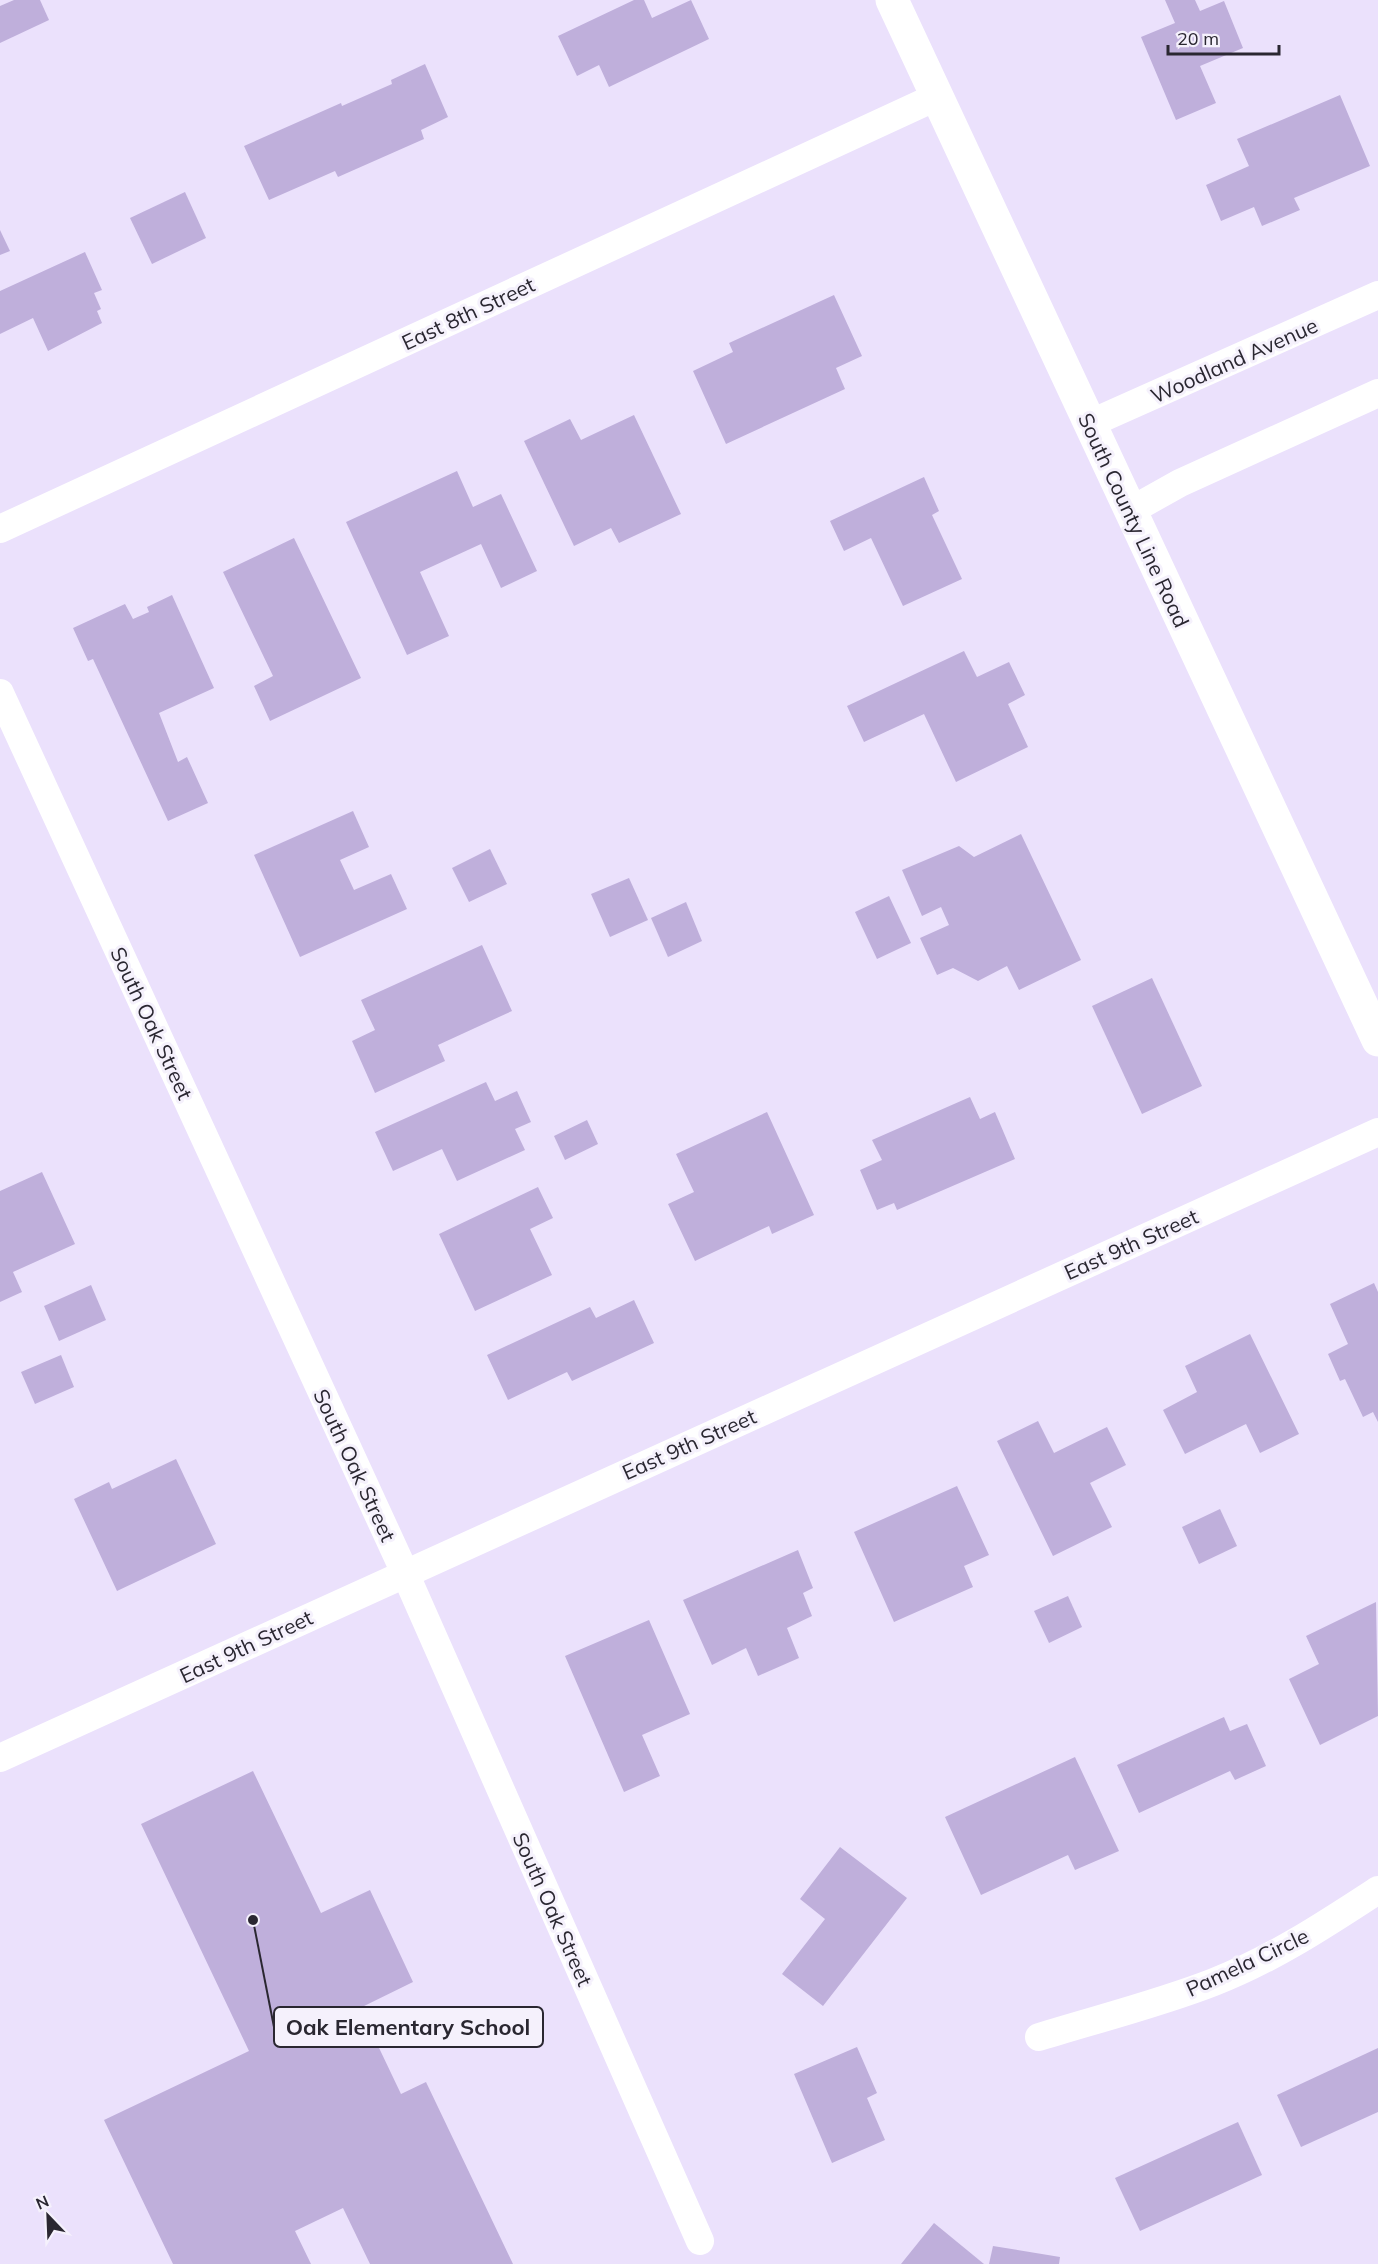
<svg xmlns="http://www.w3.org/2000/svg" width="1378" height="2264" font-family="Mulish,sans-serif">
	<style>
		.building { fill: #bfafdb }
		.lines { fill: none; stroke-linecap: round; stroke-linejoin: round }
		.minor { stroke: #fff; stroke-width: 28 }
		.secondary { stroke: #fff; stroke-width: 33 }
		.labels { text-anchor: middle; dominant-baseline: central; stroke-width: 6; stroke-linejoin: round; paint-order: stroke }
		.street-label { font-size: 21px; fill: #2a2731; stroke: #f5f1fc }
		.leader { fill: none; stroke: #2a2731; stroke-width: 2 }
		.callout-dot { fill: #2a2731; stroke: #f5f1fc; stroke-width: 2 }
		.callout { fill: #f5f1fc; stroke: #2a2731; stroke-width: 2 }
		.callout-label { font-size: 22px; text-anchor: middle; font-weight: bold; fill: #2a2731 }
	</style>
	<rect width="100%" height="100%" fill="#ebe1fc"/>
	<g class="building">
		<path d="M 14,0 L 40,0 L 49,20 L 0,43 L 0,6 Z"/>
		<path d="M 634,0 L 644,0 L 652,18 L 691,0 L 709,39 L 609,87 L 599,65 L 577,76 L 558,36 Z"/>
		<path d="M 1165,0 L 1195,0 L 1200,11 L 1224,1 L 1243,48 L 1200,66 L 1216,103 L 1176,120 L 1141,37 L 1175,23 Z"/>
		<path d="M 425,64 L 448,117 L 421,130 L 424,139 L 338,177 L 335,171 L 269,200 L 244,146 L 341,103 L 342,106 L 392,84 L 391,80 Z"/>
		<path d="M 1340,95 L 1370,166 L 1294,198 L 1300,210 L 1262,226 L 1254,207 L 1221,221 L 1206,185 L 1249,166 L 1237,139 Z"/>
		<path d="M 185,192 L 206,238 L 152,264 L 130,218 Z"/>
		<path d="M 0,230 L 10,251 L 0,255 Z"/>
		<path d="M 85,252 L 102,290 L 94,293 L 101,309 L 97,311 L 102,323 L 48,351 L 33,318 L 0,334 L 0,291 Z"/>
		<path d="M 834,295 L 862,356 L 836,368 L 845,389 L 726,444 L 693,371 L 733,352 L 729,343 Z"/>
		<path d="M 634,415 L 681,514 L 619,543 L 611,528 L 574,546 L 524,441 L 570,419 L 581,440 Z"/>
		<path d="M 457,471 L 473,507 L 501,494 L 537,571 L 501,588 L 481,544 L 420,572 L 449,636 L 407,655 L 346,522 Z"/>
		<path d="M 924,477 L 939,511 L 932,515 L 962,579 L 903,606 L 871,538 L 844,551 L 830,521 Z"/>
		<path d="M 294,538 L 361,678 L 270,721 L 254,686 L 273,676 L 223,572 Z"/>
		<path d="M 172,595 L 214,688 L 159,713 L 178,762 L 187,757 L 208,803 L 168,821 L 93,659 L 88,661 L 73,628 L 125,604 L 133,619 L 149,612 L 147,607 Z"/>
		<path d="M 964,651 L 977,677 L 1009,662 L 1025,695 L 1008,704 L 1028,747 L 956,782 L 924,714 L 864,742 L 847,706 Z"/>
		<path d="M 353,811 L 369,847 L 340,860 L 354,890 L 391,874 L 407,909 L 300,957 L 254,855 Z"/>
		<path d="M 1021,834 L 1081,960 L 1019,990 L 1007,966 L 978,981 L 953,968 L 937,975 L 920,938 L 949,925 L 941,907 L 922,916 L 902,870 L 959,846 L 974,857 Z"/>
		<path d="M 490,849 L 507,884 L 469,902 L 452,868 Z"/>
		<path d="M 629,878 L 648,920 L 610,937 L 591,894 Z"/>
		<path d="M 889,896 L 911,943 L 877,959 L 855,912 Z"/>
		<path d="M 686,902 L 702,941 L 668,957 L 651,918 Z"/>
		<path d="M 482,945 L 512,1011 L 438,1045 L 445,1061 L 375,1093 L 352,1041 L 375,1030 L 361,1000 Z"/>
		<path d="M 1152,978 L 1202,1086 L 1142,1114 L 1092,1006 Z"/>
		<path d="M 486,1082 L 495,1101 L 517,1091 L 531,1122 L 515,1129 L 525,1150 L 457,1181 L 442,1149 L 393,1171 L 375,1132 Z"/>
		<path d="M 970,1097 L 980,1119 L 995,1112 L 1015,1159 L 897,1210 L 894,1203 L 877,1210 L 860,1170 L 882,1160 L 872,1140 Z"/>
		<path d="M 767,1112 L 814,1215 L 772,1234 L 769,1226 L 695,1261 L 668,1204 L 694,1192 L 676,1154 Z"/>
		<path d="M 587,1120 L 598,1144 L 565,1160 L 554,1136 Z"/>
		<path d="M 42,1172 L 75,1244 L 13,1272 L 22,1292 L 0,1302 L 0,1191 Z"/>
		<path d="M 538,1187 L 553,1218 L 530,1229 L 552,1275 L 475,1311 L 439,1234 Z"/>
		<path d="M 1374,1283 L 1378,1292 L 1378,1422 L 1373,1412 L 1363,1417 L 1345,1379 L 1340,1381 L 1328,1354 L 1348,1344 L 1330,1304 Z"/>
		<path d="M 91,1285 L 106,1320 L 59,1341 L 44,1306 Z"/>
		<path d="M 634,1300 L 654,1343 L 572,1381 L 567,1372 L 508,1400 L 487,1355 L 590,1307 L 596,1318 Z"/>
		<path d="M 1250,1334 L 1299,1434 L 1260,1453 L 1246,1424 L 1185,1454 L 1163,1410 L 1197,1392 L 1185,1366 Z"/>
		<path d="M 61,1355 L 74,1387 L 35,1404 L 21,1372 Z"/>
		<path d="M 1038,1421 L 1054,1453 L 1107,1427 L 1126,1465 L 1090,1483 L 1112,1527 L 1053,1556 L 997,1441 Z"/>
		<path d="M 176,1459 L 216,1544 L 117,1591 L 74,1499 L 109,1482 L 112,1489 Z"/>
		<path d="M 957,1486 L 989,1555 L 964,1566 L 973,1587 L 894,1622 L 854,1532 Z"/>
		<path d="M 1220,1509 L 1237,1546 L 1199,1564 L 1182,1527 Z"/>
		<path d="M 798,1550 L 813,1588 L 803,1593 L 812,1616 L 787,1628 L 799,1658 L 758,1676 L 746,1648 L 712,1665 L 683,1600 Z"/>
		<path d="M 1068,1596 L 1082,1627 L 1049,1643 L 1034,1611 Z"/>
		<path d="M 1376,1602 L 1378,1716 L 1320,1745 L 1289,1679 L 1319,1664 L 1306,1636 Z"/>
		<path d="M 649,1620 L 690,1714 L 642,1735 L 660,1776 L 624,1792 L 565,1656 Z"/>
		<path d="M 1224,1717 L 1230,1731 L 1247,1724 L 1266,1766 L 1235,1780 L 1230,1771 L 1139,1813 L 1117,1765 Z"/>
		<path d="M 1075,1757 L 1119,1851 L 1075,1870 L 1068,1855 L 981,1895 L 945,1817 Z"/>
		<path d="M 253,1771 L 321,1913 L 370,1890 L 413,1982 L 360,2008 L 401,2094 L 426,2082 L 513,2264 L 370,2264 L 343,2208 L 295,2231 L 311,2264 L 173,2264 L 104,2120 L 249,2051 L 141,1824 Z"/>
		<path d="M 840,1847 L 907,1898 L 823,2006 L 782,1974 L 825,1919 L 800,1899 Z"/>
		<path d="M 857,2047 L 877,2093 L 867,2098 L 885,2140 L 832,2163 L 794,2074 Z"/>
		<path d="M 1378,2048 L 1378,2112 L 1301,2147 L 1277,2095 Z"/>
		<path d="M 1238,2122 L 1262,2175 L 1140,2231 L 1115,2178 Z"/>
		<path d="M 934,2223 L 984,2264 L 901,2264 Z"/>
		<path d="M 993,2246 L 1060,2257 L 1059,2264 L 989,2264 Z"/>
	</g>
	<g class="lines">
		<g class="minor">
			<path d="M 1089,424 L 1378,295"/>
			<path d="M 1130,511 L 1180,483 L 1378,393"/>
			<path d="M 0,529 L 936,97"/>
			<path d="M 0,693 L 405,1573 L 700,2241"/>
			<path d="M 0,1758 L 1378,1132"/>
			<path d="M 1039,2037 C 1097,2019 1158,2004 1214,1982 C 1273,1959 1326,1924 1378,1890"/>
		</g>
		<path class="secondary" d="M 892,0 L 1378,1040"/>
	</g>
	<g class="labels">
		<g class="street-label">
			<text transform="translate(468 313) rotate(-25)">East 8th Street</text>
			<text transform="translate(1234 360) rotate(-24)">Woodland Avenue</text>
			<text transform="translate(1134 520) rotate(65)">South County Line Road</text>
			<text transform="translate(152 1023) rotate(65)">South Oak Street</text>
			<text transform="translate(1131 1244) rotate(-24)">East 9th Street</text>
			<text transform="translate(689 1444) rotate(-24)">East 9th Street</text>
			<text transform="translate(355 1465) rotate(65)">South Oak Street</text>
			<text transform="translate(246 1646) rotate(-25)">East 9th Street</text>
			<text transform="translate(553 1909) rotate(66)">South Oak Street</text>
			<text transform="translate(1247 1962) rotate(-25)">Pamela Circle</text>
		</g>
	</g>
	<path class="leader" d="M253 1920L274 2027"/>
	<circle class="callout-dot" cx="253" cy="1920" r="6"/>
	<rect class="callout" x="274" y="2007" width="269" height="40" rx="6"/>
	<g class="callout-label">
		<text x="408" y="2035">Oak Elementary School</text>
	</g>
	<g transform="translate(48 2216) rotate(337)" stroke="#f5f1fc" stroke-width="4.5" paint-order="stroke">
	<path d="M0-4.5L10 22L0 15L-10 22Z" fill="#2a2731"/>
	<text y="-9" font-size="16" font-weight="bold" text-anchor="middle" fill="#2a2731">N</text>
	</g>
	<path d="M1168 45v9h111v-9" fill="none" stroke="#2a2731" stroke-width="3"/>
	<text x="1177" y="45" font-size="18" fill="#2a2731" stroke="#f5f1fc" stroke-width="4.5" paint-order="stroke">20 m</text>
</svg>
